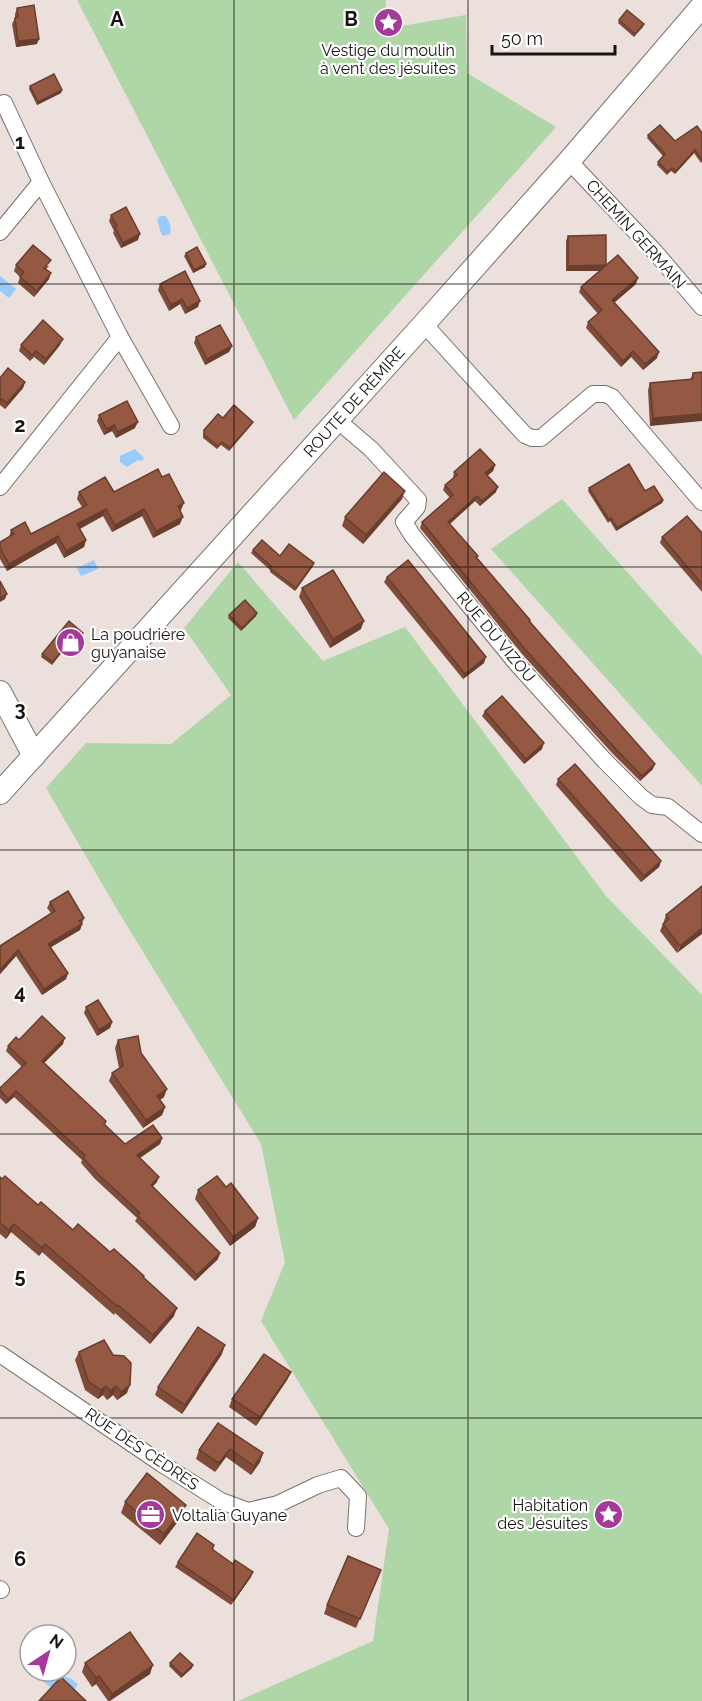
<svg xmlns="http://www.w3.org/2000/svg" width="702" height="1701" font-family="Raleway,sans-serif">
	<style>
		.green { fill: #afd6a6 }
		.water { fill: #98cafc }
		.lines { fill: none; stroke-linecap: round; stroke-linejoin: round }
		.street-casing { stroke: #7a716d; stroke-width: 18 }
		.secondary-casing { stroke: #7a716d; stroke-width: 24 }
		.street { stroke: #fff; stroke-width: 16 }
		.secondary { stroke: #fff; stroke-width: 22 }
		.wall { fill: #804c39 }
		.shaded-wall { fill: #683e2e }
		.building { fill: #955842; stroke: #683e2e; stroke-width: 1.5 }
		.grid { fill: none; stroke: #181413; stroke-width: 1.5; stroke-opacity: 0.55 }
		.labels { text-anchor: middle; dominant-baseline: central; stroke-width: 4.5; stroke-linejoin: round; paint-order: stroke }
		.poi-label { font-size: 16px; fill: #181413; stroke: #fff; text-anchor: start }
		.street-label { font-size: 16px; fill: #181413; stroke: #fff }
		.grid-label { font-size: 20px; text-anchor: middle; font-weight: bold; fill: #181413; stroke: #fff; stroke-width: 4.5; stroke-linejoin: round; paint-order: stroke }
	</style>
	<rect width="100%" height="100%" fill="#ebe0dc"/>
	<g class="green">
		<path d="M 77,0 L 386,0 L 384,29 L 466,15 L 467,73 L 556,127 L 294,420 Z"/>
		<path d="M 562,499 L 702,656 L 702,786 L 491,549 Z"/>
		<path d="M 238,562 L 323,661 L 405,627 L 606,896 L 702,995 L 702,1701 L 238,1701 L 373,1641 L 389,1529 L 261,1321 L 285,1262 L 261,1144 L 121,916 L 46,788 L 86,743 L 171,744 L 231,695 L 184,628 Z"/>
	</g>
	<g class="water">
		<path d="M 160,216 L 165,216 C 169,219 172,228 170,234 L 163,236 L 161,233 L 157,220 Z"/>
		<path d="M 0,276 L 16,289 L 9,298 L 0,291 Z"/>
		<path d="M 135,449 L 144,458 L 142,461 L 138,460 L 127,467 L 120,462 L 120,456 Z"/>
		<path d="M 94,560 L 98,569 L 81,576 L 77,568 Z"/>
		<path d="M 61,1675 L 71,1679 L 78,1684 L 74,1690 L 61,1685 L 50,1687 L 43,1681 L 50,1677 Z"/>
	</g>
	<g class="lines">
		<defs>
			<g id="street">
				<path d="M 4,103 L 41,182 L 120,337 L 171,426"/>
				<path d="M 569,161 L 655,252 L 702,307"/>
				<path d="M 0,232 L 41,182"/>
				<path d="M 424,324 L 525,435 L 532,438 L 541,438 L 593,394 L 605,394 L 612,397 L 702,502"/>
				<path d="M 337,420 L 371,449 L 418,500 L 417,507 L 404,522 L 412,535 L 517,664 L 604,760 L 641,797 L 652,805 L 668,807 L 702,834"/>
				<path d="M 0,487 L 120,337"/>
				<path d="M 0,1354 L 162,1464 L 221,1501 L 248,1511 L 278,1504 L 318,1485 L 341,1478 L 358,1496 L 356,1528"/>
				<path d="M 0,1589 L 1,1590"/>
			</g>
			<g id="secondary">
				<path d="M 0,692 L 34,756"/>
				<path d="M 0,793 L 424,324 L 569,161 L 702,6"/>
			</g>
		</defs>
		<use href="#street" class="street-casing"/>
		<use href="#secondary" class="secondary-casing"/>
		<use href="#street" class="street"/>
		<use href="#secondary" class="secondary"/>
	</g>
	<g class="wall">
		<path d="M 17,8 L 37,44 L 16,47 L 12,24 L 15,18 L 15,14 Z"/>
		<path d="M 619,20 L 644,24 L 643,27 L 634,37 L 618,23 Z"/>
		<path d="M 30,86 L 62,90 L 61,93 L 37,105 L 29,89 Z"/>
		<path d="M 702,133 L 702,162 L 701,163 L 694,153 L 675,174 L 671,171 L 667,175 L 657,165 L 658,162 L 663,156 L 647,138 L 648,135 L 675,141 Z"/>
		<path d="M 111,215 L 138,240 L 121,248 L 113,233 L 114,231 L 109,221 Z"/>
		<path d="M 568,236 L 606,265 L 636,284 L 614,303 L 657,358 L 643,370 L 631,357 L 621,367 L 586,328 L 588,322 L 598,314 L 579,292 L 581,287 L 599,271 L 566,271 L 566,241 Z"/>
		<path d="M 186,253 L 205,267 L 193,273 L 184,256 Z"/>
		<path d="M 16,265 L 49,266 L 46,269 L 49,279 L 34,297 L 18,283 L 20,277 L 14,271 Z"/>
		<path d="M 160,284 L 198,307 L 185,314 L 180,304 L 169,311 L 158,290 Z"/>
		<path d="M 196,337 L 232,346 L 229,352 L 205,365 L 194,343 Z"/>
		<path d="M 21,345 L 60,345 L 44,365 L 34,357 L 30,361 L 19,351 Z"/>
		<path d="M 702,372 L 650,426 L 648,390 L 650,383 L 690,380 L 693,373 Z"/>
		<path d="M 0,378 L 25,382 L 23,388 L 5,409 L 0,405 Z"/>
		<path d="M 99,415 L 135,428 L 116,438 L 112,431 L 104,435 L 97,421 Z"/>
		<path d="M 223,418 L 252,424 L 229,451 L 221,445 L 217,449 L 203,438 L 204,430 Z"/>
		<path d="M 495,465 L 493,471 L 487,476 L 496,492 L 480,506 L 475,501 L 450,524 L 478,556 L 477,558 L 530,620 L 530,621 L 653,769 L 640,781 L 612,753 L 522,654 L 420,528 L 422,522 L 450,498 L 443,490 L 445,485 L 453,478 L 454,472 Z"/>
		<path d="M 589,488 L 645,491 L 663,500 L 662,503 L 616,531 L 610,521 L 608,523 L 588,491 Z"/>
		<path d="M 79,492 L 114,492 L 181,510 L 180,511 L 180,524 L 153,538 L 142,516 L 112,532 L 103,516 L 80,529 L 86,540 L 84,547 L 64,558 L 56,543 L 7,571 L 0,559 L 0,542 L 9,537 L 11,530 L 31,534 L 82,507 L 77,499 Z"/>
		<path d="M 402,499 L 363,544 L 342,526 L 345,517 Z"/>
		<path d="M 702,533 L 702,592 L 660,543 L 662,537 Z"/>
		<path d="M 253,550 L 280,556 L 313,566 L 295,591 L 270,572 L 270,570 L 251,553 Z"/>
		<path d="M 387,577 L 484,663 L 463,679 L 384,582 Z"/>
		<path d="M 302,588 L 361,629 L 330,648 L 299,597 Z"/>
		<path d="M 257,613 L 256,616 L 241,631 L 228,618 L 229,615 Z"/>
		<path d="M 82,636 L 67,655 L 63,651 L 52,665 L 41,657 L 42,654 Z"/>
		<path d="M 485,711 L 542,749 L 524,764 L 482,716 Z"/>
		<path d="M 558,779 L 661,861 L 659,867 L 641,882 L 556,785 Z"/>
		<path d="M 702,886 L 677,953 L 660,931 L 663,924 L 666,915 Z"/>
		<path d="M 50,902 L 84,918 L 80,930 L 51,947 L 68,973 L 66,979 L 42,995 L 16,956 L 0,974 L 0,946 L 51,913 L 47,908 Z"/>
		<path d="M 86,1007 L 112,1022 L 110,1028 L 97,1036 L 84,1013 Z"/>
		<path d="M 19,1040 L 63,1044 L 44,1063 L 106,1121 L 105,1125 L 125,1144 L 162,1138 L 160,1144 L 140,1158 L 157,1182 L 153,1186 L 218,1259 L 195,1281 L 135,1221 L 137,1218 L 95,1179 L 81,1163 L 82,1160 L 14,1097 L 6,1104 L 0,1098 L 0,1088 L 22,1067 L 6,1051 L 8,1046 Z"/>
		<path d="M 118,1040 L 141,1053 L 164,1097 L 160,1100 L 165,1107 L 162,1115 L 143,1128 L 109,1081 L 112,1073 L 119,1068 L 115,1048 Z"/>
		<path d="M 0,1177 L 73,1230 L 110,1252 L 143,1278 L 174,1316 L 150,1344 L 115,1313 L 114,1315 L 42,1252 L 39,1256 L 11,1232 L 6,1239 L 0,1234 Z"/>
		<path d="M 198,1190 L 258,1218 L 255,1227 L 230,1246 L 195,1199 Z"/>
		<path d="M 79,1352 L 127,1393 L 117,1400 L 113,1395 L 107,1400 L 103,1395 L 98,1399 L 85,1390 L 75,1360 Z"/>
		<path d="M 222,1354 L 182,1414 L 155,1395 L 158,1387 Z"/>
		<path d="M 291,1372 L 287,1380 L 256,1426 L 229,1407 L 232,1399 Z"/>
		<path d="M 218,1423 L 263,1453 L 260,1462 L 251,1475 L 226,1457 L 215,1472 L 196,1459 L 199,1450 Z"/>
		<path d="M 125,1502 L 182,1516 L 160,1545 L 121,1513 Z"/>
		<path d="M 214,1545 L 213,1550 L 251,1577 L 231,1605 L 175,1567 L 178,1562 Z"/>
		<path d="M 377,1579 L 356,1628 L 324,1614 L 327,1605 Z"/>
		<path d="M 85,1663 L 150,1674 L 110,1701 L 108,1701 L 96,1684 L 92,1687 L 82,1672 Z"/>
		<path d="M 170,1663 L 193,1665 L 192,1668 L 181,1678 L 169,1666 Z"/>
	</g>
	<g class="shaded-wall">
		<path d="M 39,39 L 37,44 L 16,47 L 18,41 Z"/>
		<path d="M 62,90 L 61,93 L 37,105 L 38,102 Z"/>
		<path d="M 695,150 L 694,153 L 675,174 L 676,171 Z"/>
		<path d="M 140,234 L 138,240 L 121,248 L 123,243 Z"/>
		<path d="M 206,264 L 205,267 L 193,273 L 194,270 Z"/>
		<path d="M 606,265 L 604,271 L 566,271 L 568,266 Z"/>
		<path d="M 51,273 L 49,279 L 34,297 L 37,291 Z"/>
		<path d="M 638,278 L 636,284 L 610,306 L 612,300 Z"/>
		<path d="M 182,299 L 180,304 L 169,311 L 171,305 Z"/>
		<path d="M 200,301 L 198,307 L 185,314 L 187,308 Z"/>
		<path d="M 63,339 L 60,345 L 44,365 L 46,359 Z"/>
		<path d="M 232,346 L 229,352 L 205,365 L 207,359 Z"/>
		<path d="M 633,351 L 631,357 L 621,367 L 623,361 Z"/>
		<path d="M 659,352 L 657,358 L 643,370 L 645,364 Z"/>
		<path d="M 25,382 L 23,388 L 5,409 L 7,403 Z"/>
		<path d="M 702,414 L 702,421 L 650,426 L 653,418 Z"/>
		<path d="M 138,422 L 135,428 L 116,438 L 118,432 Z"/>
		<path d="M 253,422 L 252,424 L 229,451 L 230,448 Z"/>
		<path d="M 114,425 L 112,431 L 104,435 L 107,429 Z"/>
		<path d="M 495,465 L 493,471 L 483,479 L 485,473 Z"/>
		<path d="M 498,487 L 496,492 L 480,506 L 482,501 Z"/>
		<path d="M 405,491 L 402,499 L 363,544 L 366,535 Z"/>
		<path d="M 477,496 L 475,501 L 446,527 L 448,522 Z"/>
		<path d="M 663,500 L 662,503 L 616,531 L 617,528 Z"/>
		<path d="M 184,503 L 181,510 L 175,513 L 178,506 Z"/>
		<path d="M 106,509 L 103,516 L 75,531 L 77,524 Z"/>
		<path d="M 144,509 L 142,516 L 112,532 L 115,525 Z"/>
		<path d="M 183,517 L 180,524 L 153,538 L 156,531 Z"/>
		<path d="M 58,536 L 56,543 L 7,571 L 9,564 Z"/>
		<path d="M 86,540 L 84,547 L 64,558 L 66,551 Z"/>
		<path d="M 314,563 L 313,566 L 295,591 L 296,588 Z"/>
		<path d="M 7,594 L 5,599 L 0,602 L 0,598 Z"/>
		<path d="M 257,613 L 256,616 L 241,631 L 242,628 Z"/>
		<path d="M 364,621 L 361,629 L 330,648 L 333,639 Z"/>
		<path d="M 83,633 L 82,636 L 67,655 L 68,652 Z"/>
		<path d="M 486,657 L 484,663 L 463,679 L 465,674 Z"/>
		<path d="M 544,743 L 542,749 L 524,764 L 526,759 Z"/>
		<path d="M 655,764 L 653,769 L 640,781 L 642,776 Z"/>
		<path d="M 661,861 L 659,867 L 641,882 L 644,876 Z"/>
		<path d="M 82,924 L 80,930 L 46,950 L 48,944 Z"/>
		<path d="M 702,928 L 702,934 L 677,953 L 680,946 Z"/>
		<path d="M 18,950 L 16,956 L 0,974 L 0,970 Z"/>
		<path d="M 68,973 L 66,979 L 42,995 L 44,989 Z"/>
		<path d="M 112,1022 L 110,1028 L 97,1036 L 99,1030 Z"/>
		<path d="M 65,1038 L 63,1044 L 40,1067 L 42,1061 Z"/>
		<path d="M 167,1089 L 164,1097 L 154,1104 L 157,1096 Z"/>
		<path d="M 16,1091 L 14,1097 L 6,1104 L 8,1099 Z"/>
		<path d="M 165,1107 L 162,1115 L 143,1128 L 146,1120 Z"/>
		<path d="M 162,1138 L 160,1144 L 135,1161 L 137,1155 Z"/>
		<path d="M 159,1177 L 157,1182 L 149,1190 L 151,1185 Z"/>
		<path d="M 258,1218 L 255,1227 L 230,1246 L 233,1237 Z"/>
		<path d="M 14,1224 L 11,1232 L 6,1239 L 9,1230 Z"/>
		<path d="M 45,1244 L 42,1252 L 39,1256 L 42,1248 Z"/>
		<path d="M 220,1253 L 218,1259 L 195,1281 L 197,1275 Z"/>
		<path d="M 177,1308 L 174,1316 L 150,1344 L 153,1335 Z"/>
		<path d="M 225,1345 L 222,1354 L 182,1414 L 185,1405 Z"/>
		<path d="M 291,1372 L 287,1380 L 256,1426 L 260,1417 Z"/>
		<path d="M 130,1385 L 127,1393 L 117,1400 L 121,1392 Z"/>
		<path d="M 106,1386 L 103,1395 L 98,1399 L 101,1390 Z"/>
		<path d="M 116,1386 L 113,1395 L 107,1400 L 110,1391 Z"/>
		<path d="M 230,1449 L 226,1457 L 215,1472 L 219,1463 Z"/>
		<path d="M 263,1453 L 260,1462 L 251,1475 L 254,1466 Z"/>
		<path d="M 186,1505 L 182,1516 L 160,1545 L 164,1534 Z"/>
		<path d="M 253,1572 L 251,1577 L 231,1605 L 234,1600 Z"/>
		<path d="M 153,1665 L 150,1674 L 109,1701 L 112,1694 Z"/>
		<path d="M 193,1665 L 192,1668 L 181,1678 L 182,1675 Z"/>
		<path d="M 99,1676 L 96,1684 L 92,1687 L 96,1678 Z"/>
	</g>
	<g class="building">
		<path d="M 34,5 L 39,39 L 18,41 L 15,18 L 18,17 L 17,8 Z"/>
		<path d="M 627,10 L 644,24 L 635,34 L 619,20 Z"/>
		<path d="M 54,74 L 62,90 L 38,102 L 30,86 Z"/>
		<path d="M 660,125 L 675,141 L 697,126 L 702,133 L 702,160 L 695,150 L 676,171 L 672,168 L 668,172 L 658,162 L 665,154 L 648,135 Z"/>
		<path d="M 126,207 L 140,234 L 123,243 L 115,227 L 117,226 L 111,215 Z"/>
		<path d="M 606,235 L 606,265 L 568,266 L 568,236 Z"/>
		<path d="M 33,245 L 51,260 L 44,268 L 51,273 L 37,291 L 20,277 L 24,272 L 16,265 Z"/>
		<path d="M 197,247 L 206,264 L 194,270 L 186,253 Z"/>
		<path d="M 618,255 L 638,278 L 612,300 L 659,352 L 645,364 L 633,351 L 623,361 L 588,322 L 602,310 L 581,287 Z"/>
		<path d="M 185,271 L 200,301 L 187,308 L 182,299 L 171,305 L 160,284 Z"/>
		<path d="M 43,320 L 63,339 L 46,359 L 36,351 L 32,355 L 21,345 Z"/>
		<path d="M 220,325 L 232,346 L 207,359 L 196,337 Z"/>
		<path d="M 8,368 L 25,382 L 7,403 L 2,399 L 0,401 L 0,378 Z"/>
		<path d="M 702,372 L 702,414 L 653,418 L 650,383 L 693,379 L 693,373 Z"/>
		<path d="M 127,401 L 138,422 L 118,432 L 114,425 L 107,429 L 99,415 Z"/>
		<path d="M 234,405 L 253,422 L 230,448 L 222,442 L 218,446 L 204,435 L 204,430 L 218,414 L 223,418 Z"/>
		<path d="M 480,449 L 495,465 L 485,473 L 498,487 L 482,501 L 477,496 L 448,522 L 478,556 L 476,557 L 530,620 L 529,621 L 655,764 L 642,776 L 614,747 L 524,648 L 422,522 L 453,495 L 445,485 L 457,475 L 454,472 Z"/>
		<path d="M 629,464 L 645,491 L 654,486 L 663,500 L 617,528 L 611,518 L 609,520 L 589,488 Z"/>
		<path d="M 158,469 L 162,477 L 169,474 L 184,503 L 178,506 L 183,517 L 156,531 L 144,509 L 115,525 L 106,509 L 77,524 L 86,540 L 66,551 L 58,536 L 9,564 L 0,548 L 0,542 L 14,534 L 11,530 L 25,522 L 31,534 L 87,505 L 79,492 L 105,477 L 114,492 Z"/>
		<path d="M 384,472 L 405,491 L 366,535 L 345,517 Z"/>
		<path d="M 687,516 L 702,533 L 702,584 L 662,537 Z"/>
		<path d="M 262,540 L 280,556 L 289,544 L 314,563 L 296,588 L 271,569 L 272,567 L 253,550 Z"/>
		<path d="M 408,560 L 486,657 L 465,674 L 387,577 Z"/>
		<path d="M 333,570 L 364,621 L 333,639 L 302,588 Z"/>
		<path d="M 0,581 L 7,594 L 0,598 Z"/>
		<path d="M 245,600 L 257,613 L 242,628 L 229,615 Z"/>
		<path d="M 69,621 L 83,633 L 68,652 L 64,648 L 53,662 L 42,654 Z"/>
		<path d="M 502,696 L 544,743 L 526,759 L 485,711 Z"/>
		<path d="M 575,764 L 661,861 L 644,876 L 558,779 Z"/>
		<path d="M 702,886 L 702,928 L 680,946 L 663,924 L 669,919 L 666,915 Z"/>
		<path d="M 68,891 L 84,918 L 79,921 L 82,924 L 48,944 L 68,973 L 44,989 L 18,950 L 0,970 L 0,946 L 55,911 L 50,902 Z"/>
		<path d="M 98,1000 L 112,1022 L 99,1030 L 86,1007 Z"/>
		<path d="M 42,1016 L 65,1038 L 42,1061 L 106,1121 L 104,1124 L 125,1144 L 153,1125 L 162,1138 L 137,1155 L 159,1177 L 151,1185 L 220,1253 L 197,1275 L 137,1215 L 140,1213 L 98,1174 L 83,1158 L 85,1155 L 16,1091 L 8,1099 L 0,1090 L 0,1088 L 26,1063 L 8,1046 L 16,1037 L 19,1040 Z"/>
		<path d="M 138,1036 L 141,1053 L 167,1089 L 157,1096 L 165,1107 L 146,1120 L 112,1073 L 123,1066 L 118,1040 Z"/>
		<path d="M 5,1176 L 38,1205 L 41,1202 L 73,1230 L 78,1224 L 110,1252 L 114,1249 L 144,1276 L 143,1277 L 177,1308 L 153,1335 L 118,1305 L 117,1306 L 45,1244 L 42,1248 L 14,1224 L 9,1230 L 0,1223 L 0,1177 L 2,1179 Z"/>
		<path d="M 217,1176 L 226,1187 L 231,1183 L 258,1218 L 233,1237 L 198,1190 Z"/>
		<path d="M 198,1327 L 225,1345 L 185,1405 L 158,1387 Z"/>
		<path d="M 104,1340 L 113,1355 L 124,1356 L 131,1363 L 130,1385 L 121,1392 L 116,1386 L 110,1391 L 106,1386 L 101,1390 L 88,1381 L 79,1352 Z"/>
		<path d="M 264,1354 L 291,1372 L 260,1417 L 232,1399 Z"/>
		<path d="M 218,1423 L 263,1453 L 254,1466 L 230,1449 L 219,1463 L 199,1450 Z"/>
		<path d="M 147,1473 L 186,1505 L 164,1534 L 125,1502 Z"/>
		<path d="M 197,1533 L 214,1545 L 212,1549 L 233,1564 L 235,1560 L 253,1572 L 234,1600 L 178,1562 Z"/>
		<path d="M 348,1556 L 381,1570 L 360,1619 L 327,1605 Z"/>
		<path d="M 130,1632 L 153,1665 L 112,1694 L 99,1676 L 96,1678 L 85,1663 Z"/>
		<path d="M 180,1653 L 193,1665 L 182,1675 L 170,1663 Z"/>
		<path d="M 61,1677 L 86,1701 L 39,1701 Z"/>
	</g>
	<path class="grid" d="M 234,0 L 234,1701M 468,0 L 468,1701M 0,284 L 702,284M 0,567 L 702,567M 0,850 L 702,850M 0,1134 L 702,1134M 0,1418 L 702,1418"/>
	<defs>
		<symbol id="sight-disc" viewBox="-11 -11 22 22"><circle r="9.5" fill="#a53a9b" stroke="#fff"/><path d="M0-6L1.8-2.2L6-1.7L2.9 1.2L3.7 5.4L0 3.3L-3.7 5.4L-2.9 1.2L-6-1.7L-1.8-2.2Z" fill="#fff"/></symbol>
		<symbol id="shop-disc" viewBox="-11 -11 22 22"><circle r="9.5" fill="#a53a9b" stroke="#fff"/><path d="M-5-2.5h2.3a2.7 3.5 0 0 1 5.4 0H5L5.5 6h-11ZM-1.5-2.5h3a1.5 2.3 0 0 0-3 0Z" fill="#fff"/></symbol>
		<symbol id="office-disc" viewBox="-11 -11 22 22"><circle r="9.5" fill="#a53a9b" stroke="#fff"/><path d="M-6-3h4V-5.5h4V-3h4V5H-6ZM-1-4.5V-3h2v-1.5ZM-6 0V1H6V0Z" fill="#fff"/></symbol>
	</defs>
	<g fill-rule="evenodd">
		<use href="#sight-disc" x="372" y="6" width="33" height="33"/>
		<use href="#shop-disc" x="54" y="626" width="33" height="33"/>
		<use href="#sight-disc" x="592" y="1498" width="33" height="33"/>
		<use href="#office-disc" x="134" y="1498" width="33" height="33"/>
	</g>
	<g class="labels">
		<g class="poi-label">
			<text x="388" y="50" text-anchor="middle">Vestige du moulin<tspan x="388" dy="18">à vent des jésuites</tspan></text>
			<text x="91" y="634">La poudrière<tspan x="91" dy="18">guyanaise</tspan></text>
			<text x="588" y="1505" text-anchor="end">Habitation<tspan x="588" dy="18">des Jésuites</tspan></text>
			<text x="172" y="1515">Voltalia Guyane</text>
		</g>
		<g class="street-label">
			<text transform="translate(636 234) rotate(48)">CHEMIN GERMAIN</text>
			<text transform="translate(354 402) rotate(-48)">ROUTE DE RÉMIRE</text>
			<text transform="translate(496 637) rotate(50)">RUE DU VIZOU</text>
			<text transform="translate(142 1449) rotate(34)">RUE DES CÈDRES</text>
		</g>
	</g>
	<g class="grid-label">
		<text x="117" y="26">A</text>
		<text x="351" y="26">B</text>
		<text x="20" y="149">1</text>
		<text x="20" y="432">2</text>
		<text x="20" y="716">3</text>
		<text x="20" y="999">4</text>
		<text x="20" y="1283">5</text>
		<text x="20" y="1566">6</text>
	</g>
	<g transform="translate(48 1653) rotate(36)"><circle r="28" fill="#ffffff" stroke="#a3a1a1" stroke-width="1.5"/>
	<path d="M0-4.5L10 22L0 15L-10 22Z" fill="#a53a9b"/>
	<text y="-9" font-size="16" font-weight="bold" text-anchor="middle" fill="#181413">N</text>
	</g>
	<path d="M492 45v9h123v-9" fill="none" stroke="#181413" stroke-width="3"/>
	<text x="501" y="45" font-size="18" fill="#181413" stroke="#ffffff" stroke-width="4.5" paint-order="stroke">50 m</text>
</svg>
